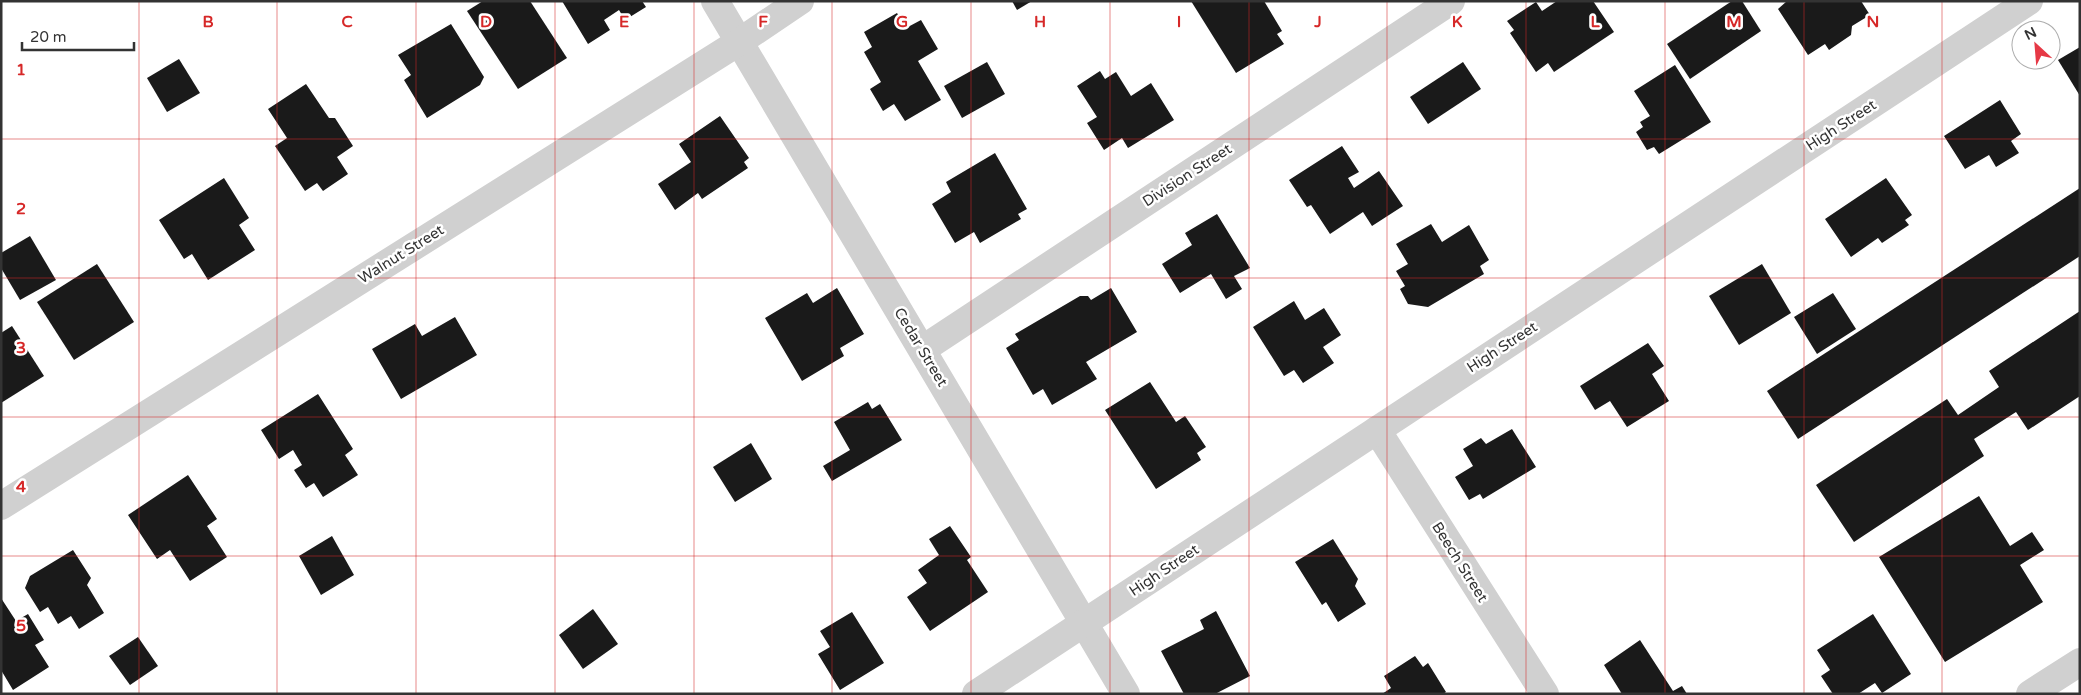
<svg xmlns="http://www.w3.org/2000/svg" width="2081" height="695" font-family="'Varela Round',sans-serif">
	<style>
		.building { fill: #1a1a1a }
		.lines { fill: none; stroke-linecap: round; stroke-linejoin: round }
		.minor { stroke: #d0d0d0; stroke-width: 28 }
		.grid { fill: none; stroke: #d62828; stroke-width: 1; stroke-opacity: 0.55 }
		.labels { text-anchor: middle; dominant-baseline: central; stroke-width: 5; stroke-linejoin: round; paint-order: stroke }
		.street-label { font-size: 15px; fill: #333; stroke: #fff }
		.grid-label { font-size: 16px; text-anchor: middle; font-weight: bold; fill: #d62828; stroke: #fff; stroke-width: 5; stroke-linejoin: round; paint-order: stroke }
	</style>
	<rect width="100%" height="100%" fill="#fff"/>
	<g class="building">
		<path d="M 483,1 L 530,1 L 567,58 L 518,89 L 467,11 Z"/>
		<path d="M 562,1 L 642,1 L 646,7 L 625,20 L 619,10 L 604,20 L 610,30 L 588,44 Z"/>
		<path d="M 1012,1 L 1032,1 L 1017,10 Z"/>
		<path d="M 1191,1 L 1264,1 L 1282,31 L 1277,34 L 1284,44 L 1236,73 Z"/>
		<path d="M 1557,1 L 1593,1 L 1614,32 L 1554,72 L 1548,63 L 1536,72 L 1510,33 L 1514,30 L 1507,21 L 1536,2 L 1542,11 Z"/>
		<path d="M 1732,1 L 1742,1 L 1761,31 L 1690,79 L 1667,44 Z"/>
		<path d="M 1787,1 L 1861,1 L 1870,15 L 1852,26 L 1851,35 L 1829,50 L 1825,44 L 1808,55 L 1778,9 Z"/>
		<path d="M 897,13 L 906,28 L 921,20 L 938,49 L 918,61 L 941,100 L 905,121 L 894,104 L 883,111 L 870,89 L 881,82 L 864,52 L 872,47 L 864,32 Z"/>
		<path d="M 451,24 L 484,77 L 480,85 L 427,118 L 404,80 L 411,75 L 398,55 Z"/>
		<path d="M 2080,47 L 2080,96 L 2058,60 Z"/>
		<path d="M 179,59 L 200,93 L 167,112 L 147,78 Z"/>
		<path d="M 987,62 L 1005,94 L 962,118 L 944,86 Z"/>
		<path d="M 1463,62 L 1481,89 L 1428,124 L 1410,97 Z"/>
		<path d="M 1675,65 L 1711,122 L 1659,154 L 1654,147 L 1647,150 L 1636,132 L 1643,127 L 1640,122 L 1650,116 L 1634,91 Z"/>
		<path d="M 1100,71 L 1105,79 L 1116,72 L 1131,96 L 1151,83 L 1174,120 L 1128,148 L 1122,138 L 1104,150 L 1087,123 L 1097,117 L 1077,86 Z"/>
		<path d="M 306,84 L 329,118 L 335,118 L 353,146 L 337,157 L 348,174 L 323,191 L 317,183 L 305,191 L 275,146 L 287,138 L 268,109 Z"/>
		<path d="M 2000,100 L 2021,134 L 2011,141 L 2019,153 L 1996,167 L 1989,155 L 1965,169 L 1944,136 Z"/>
		<path d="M 720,116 L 749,158 L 744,162 L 748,168 L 702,199 L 698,193 L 675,210 L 658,184 L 691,162 L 679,144 Z"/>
		<path d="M 1342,146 L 1359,172 L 1348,178 L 1354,188 L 1379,171 L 1403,206 L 1372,226 L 1363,212 L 1330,234 L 1311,205 L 1307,207 L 1289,180 Z"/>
		<path d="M 995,153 L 1027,209 L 1018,214 L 1021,219 L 980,243 L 974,232 L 955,243 L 932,204 L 951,192 L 946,182 Z"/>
		<path d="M 224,178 L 249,218 L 239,225 L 255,250 L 208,280 L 192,254 L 184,259 L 159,220 Z"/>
		<path d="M 1886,178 L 1912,215 L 1905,220 L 1909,225 L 1882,243 L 1878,238 L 1851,257 L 1825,219 Z"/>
		<path d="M 2080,188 L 2080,256 L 1798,439 L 1767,391 Z"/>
		<path d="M 1217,214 L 1250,268 L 1234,276 L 1242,289 L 1226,299 L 1211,274 L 1180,293 L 1162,264 L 1192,245 L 1185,233 Z"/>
		<path d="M 1431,224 L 1442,242 L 1469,225 L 1489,260 L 1480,266 L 1484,274 L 1428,307 L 1408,304 L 1400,289 L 1405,286 L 1396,271 L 1408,264 L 1396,244 Z"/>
		<path d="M 30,236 L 56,280 L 20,300 L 1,268 L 1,253 Z"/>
		<path d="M 97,264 L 134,322 L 74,360 L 37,302 Z"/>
		<path d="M 1762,264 L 1791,313 L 1739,345 L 1709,296 Z"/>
		<path d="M 837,288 L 864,334 L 840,348 L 844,356 L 802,381 L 765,318 L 807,293 L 813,303 Z"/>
		<path d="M 1111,288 L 1137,332 L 1086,362 L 1097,379 L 1052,405 L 1043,389 L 1033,395 L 1006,348 L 1019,340 L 1015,334 L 1080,296 L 1088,296 L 1091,300 Z"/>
		<path d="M 1833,293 L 1856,329 L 1817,354 L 1794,317 Z"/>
		<path d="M 1294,301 L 1305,320 L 1324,308 L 1341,335 L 1323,347 L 1334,363 L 1303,383 L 1294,370 L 1284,376 L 1253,327 Z"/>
		<path d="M 2080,311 L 2080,396 L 2028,430 L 2016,412 L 1974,439 L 1984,456 L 1854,542 L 1816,485 L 1947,399 L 1958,415 L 1999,387 L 1989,371 Z"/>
		<path d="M 455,317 L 477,355 L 401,399 L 372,349 L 415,324 L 422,336 Z"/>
		<path d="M 12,326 L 44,376 L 1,403 L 1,333 Z"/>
		<path d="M 1648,343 L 1664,366 L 1652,374 L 1669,401 L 1627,427 L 1610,401 L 1595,410 L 1580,386 Z"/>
		<path d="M 1150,382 L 1176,422 L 1185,416 L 1206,447 L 1197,453 L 1201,460 L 1156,489 L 1105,410 Z"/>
		<path d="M 318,394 L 353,449 L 345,455 L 358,475 L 323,497 L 314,483 L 306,488 L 294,470 L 302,465 L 293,450 L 279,459 L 261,430 Z"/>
		<path d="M 868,402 L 872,409 L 880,404 L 902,440 L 832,481 L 823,466 L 850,450 L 834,422 Z"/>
		<path d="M 1512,429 L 1536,467 L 1483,499 L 1480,494 L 1469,500 L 1455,477 L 1473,466 L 1463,449 L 1481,438 L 1486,444 Z"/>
		<path d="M 751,443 L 772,479 L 735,502 L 713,467 Z"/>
		<path d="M 188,475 L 217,519 L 207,526 L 227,557 L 190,581 L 170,550 L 157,559 L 128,515 Z"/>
		<path d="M 1979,496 L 2010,546 L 2032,532 L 2044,550 L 2020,565 L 2043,602 L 1945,662 L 1879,557 Z"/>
		<path d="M 950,526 L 971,557 L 967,560 L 988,592 L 930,631 L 907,597 L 927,583 L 918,570 L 939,555 L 929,539 Z"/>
		<path d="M 332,536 L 354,575 L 321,595 L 299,556 Z"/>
		<path d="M 1333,539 L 1358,579 L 1355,586 L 1366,604 L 1338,622 L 1326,602 L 1322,605 L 1295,562 Z"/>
		<path d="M 73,550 L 91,578 L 87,585 L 104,613 L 79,629 L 71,616 L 58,624 L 48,607 L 40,612 L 25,588 L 30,576 Z"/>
		<path d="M 1,598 L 16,621 L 28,614 L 44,640 L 35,645 L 49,667 L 13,690 L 1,670 Z"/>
		<path d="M 593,609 L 618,644 L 583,669 L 559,635 Z"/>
		<path d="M 1216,611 L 1250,676 L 1215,694 L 1184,694 L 1161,651 L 1204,629 L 1200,620 Z"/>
		<path d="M 852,612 L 884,663 L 840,690 L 818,654 L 830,647 L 820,631 Z"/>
		<path d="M 1873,614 L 1911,674 L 1882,693 L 1875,683 L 1858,694 L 1833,694 L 1821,676 L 1830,670 L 1817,650 Z"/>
		<path d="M 138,637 L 158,666 L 130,685 L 109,656 Z"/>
		<path d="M 1640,640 L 1673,691 L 1682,686 L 1687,694 L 1622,694 L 1604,665 Z"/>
		<path d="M 1415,656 L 1423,667 L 1428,663 L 1446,692 L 1443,694 L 1382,694 L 1391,688 L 1384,676 Z"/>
	</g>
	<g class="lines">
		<g class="minor">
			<path d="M 715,1 L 1126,694"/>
			<path d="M 923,349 L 1451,1"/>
			<path d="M 1377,430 L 1545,694"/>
			<path d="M 1,506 L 739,42 L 800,1"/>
			<path d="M 976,694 L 2029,1"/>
			<path d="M 2030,694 L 2080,662"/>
		</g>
	</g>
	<path class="grid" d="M 139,1 L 139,694M 277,1 L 277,694M 416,1 L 416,694M 555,1 L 555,694M 694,1 L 694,694M 832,1 L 832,694M 971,1 L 971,694M 1110,1 L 1110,694M 1249,1 L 1249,694M 1387,1 L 1387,694M 1526,1 L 1526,694M 1665,1 L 1665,694M 1804,1 L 1804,694M 1942,1 L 1942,694M 1,139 L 2080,139M 1,278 L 2080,278M 1,417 L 2080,417M 1,556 L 2080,556"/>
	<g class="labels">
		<g class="street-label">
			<text transform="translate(1841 125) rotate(-33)">High Street</text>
			<text transform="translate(1187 175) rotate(-33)">Division Street</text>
			<text transform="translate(401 254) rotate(-32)">Walnut Street</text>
			<text transform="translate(921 347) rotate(59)">Cedar Street</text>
			<text transform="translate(1502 347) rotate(-33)">High Street</text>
			<text transform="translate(1460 562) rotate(58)">Beech Street</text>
			<text transform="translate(1164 570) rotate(-34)">High Street</text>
		</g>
	</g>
	<g class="grid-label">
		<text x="208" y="27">B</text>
		<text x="347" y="27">C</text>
		<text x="486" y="27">D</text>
		<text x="624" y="27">E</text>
		<text x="763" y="27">F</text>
		<text x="902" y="27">G</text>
		<text x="1040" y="27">H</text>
		<text x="1179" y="27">I</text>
		<text x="1318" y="27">J</text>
		<text x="1457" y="27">K</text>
		<text x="1595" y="27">L</text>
		<text x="1734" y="27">M</text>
		<text x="1873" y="27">N</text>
		<text x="21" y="75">1</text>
		<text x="21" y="214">2</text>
		<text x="21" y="353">3</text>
		<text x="21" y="492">4</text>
		<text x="21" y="631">5</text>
	</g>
	<rect width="2081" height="695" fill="none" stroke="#333333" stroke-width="5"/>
	<g transform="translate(2036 45) rotate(334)"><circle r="24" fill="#ffffff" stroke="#adadad"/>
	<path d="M0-4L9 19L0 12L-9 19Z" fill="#e63946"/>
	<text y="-8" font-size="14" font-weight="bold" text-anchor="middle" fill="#333333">N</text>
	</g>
	<path d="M22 42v8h112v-8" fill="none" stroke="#333333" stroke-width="2.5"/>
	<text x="30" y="42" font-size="15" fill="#333333" stroke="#ffffff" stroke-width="4" paint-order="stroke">20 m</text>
</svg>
